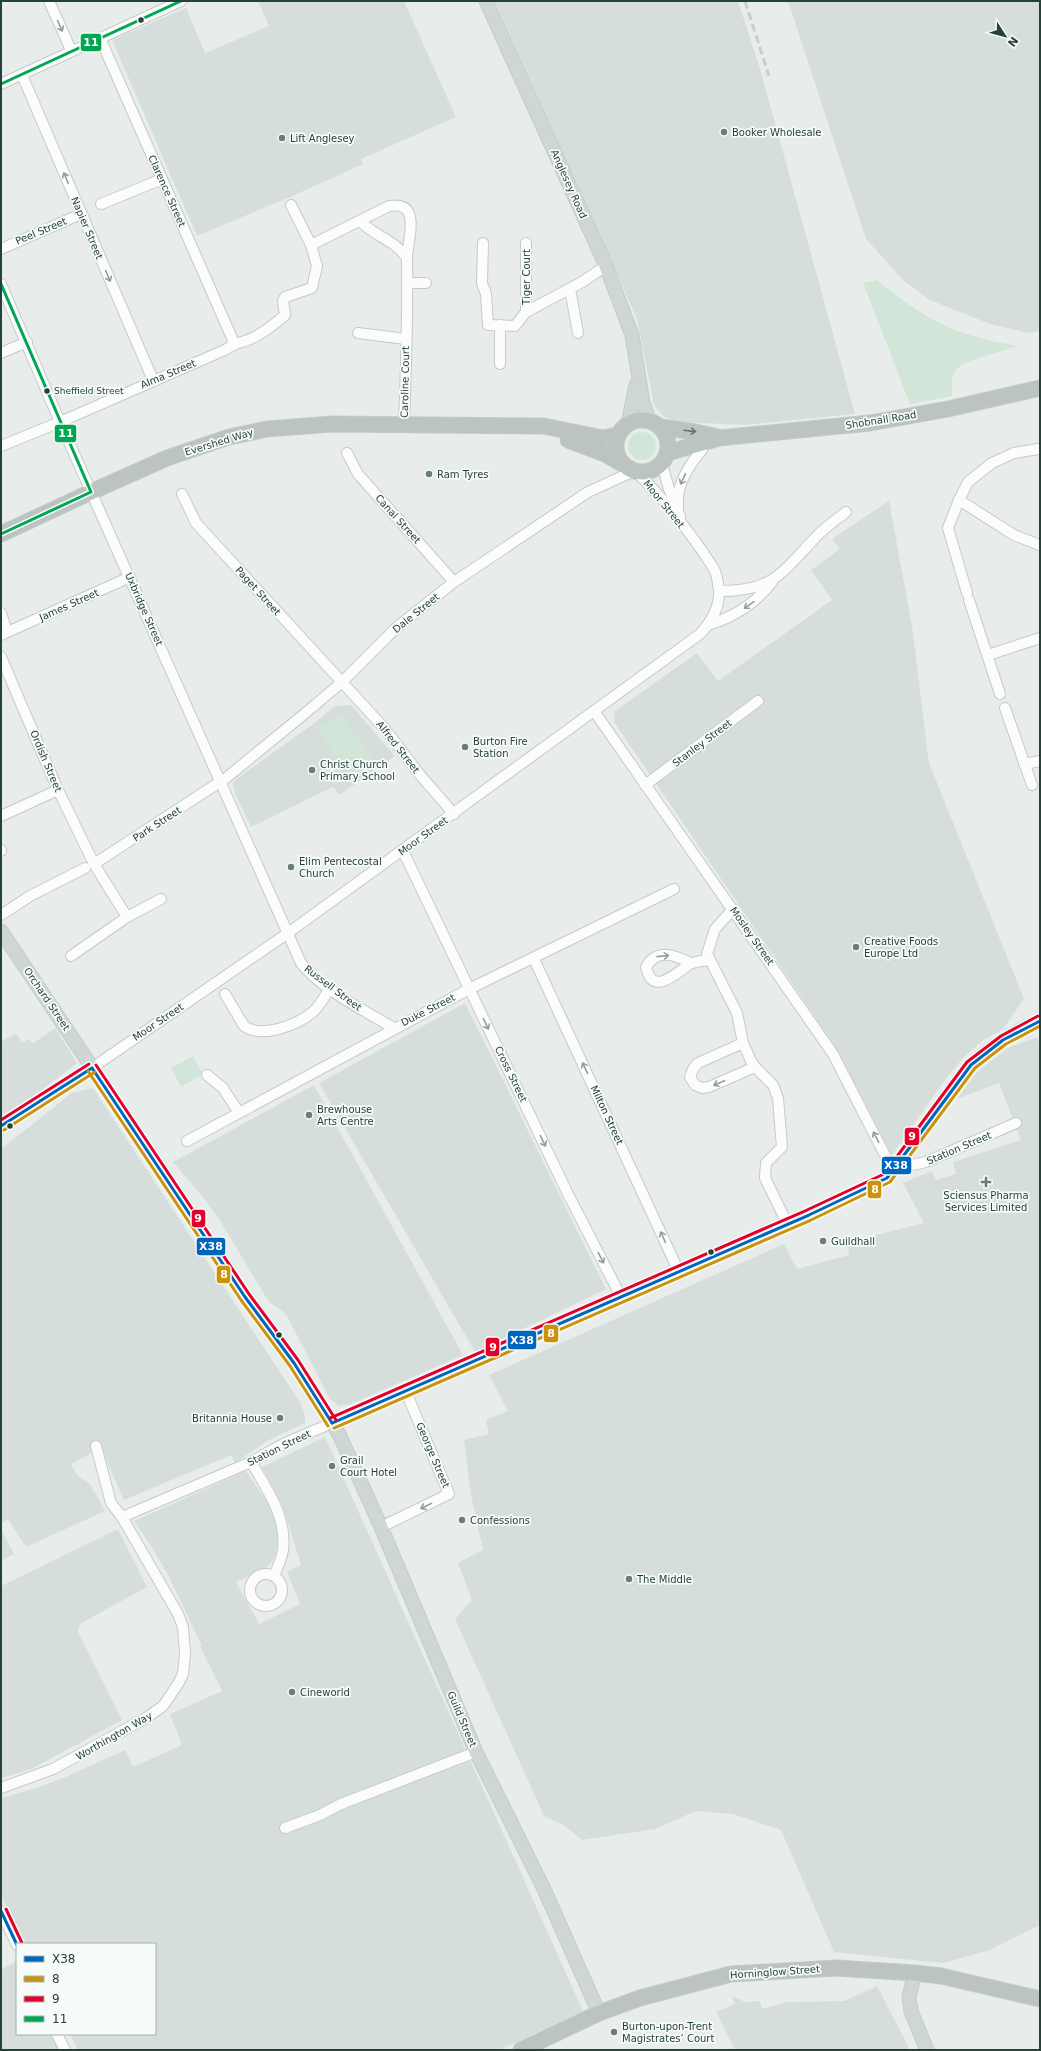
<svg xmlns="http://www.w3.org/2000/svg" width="1041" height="2051" font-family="'DejaVu Sans',sans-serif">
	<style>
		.built { fill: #d6dedb }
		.green { fill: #d1e6d8 }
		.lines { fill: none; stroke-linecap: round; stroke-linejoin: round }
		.minor-casing { stroke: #c5cac8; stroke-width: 12 }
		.major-casing { stroke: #c3ccc9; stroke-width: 15 }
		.highway-casing { stroke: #c3ccc9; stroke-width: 17 }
		.minor { stroke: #fcfcfc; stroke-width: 10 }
		.major { stroke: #cfd7d5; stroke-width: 13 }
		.highway { stroke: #bcc4c2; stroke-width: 15 }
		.rail { stroke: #c9cdcc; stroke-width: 3; stroke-dasharray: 8 4; stroke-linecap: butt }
		.bus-1-casing { stroke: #f7fbf9; stroke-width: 6 }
		.bus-2-casing { stroke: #f7fbf9; stroke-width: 6 }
		.bus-3-casing { stroke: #f7fbf9; stroke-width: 6 }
		.bus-4-casing { stroke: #f7fbf9; stroke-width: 6 }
		.bus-1 { stroke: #0065bd; stroke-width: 3 }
		.bus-2 { stroke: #cd920c; stroke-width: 3 }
		.bus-3 { stroke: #e4002b; stroke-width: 3 }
		.bus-4 { stroke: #00a651; stroke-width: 3 }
		.oneway { stroke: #909f9b }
		.oneway2 { stroke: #617670 }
		.bus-dot { fill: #24423a; stroke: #f7fbf9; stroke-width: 1.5 }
		.poi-dot { fill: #697e78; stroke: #f7fbf9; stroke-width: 1.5 }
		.labels { text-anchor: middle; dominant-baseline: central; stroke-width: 3.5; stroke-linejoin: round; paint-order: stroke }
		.bus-label { font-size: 9px; fill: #24423a; stroke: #f7fbf9; text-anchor: start }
		.poi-label { font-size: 10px; fill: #24423a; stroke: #f7fbf9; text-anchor: start }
		.street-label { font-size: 10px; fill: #24423a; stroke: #f7fbf9 }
		.line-badge { stroke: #f7fbf9; stroke-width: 1.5 }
		.badge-label { font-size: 11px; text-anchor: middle; font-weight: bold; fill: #fff }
	</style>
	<rect width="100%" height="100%" fill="#e8edeb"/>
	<g class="built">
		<path d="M 258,1 L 404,1 L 456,117 L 361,159 L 363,164 L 290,197 L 197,236 L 112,40 L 186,8 L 205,53 L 269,26 Z"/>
		<path d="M 495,1 L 738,1 L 761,72 L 855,414 L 744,425 L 679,422 L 664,417 L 654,405 L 637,319 Z"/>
		<path d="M 788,1 L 1040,1 L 1040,331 L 1029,333 L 990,324 L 930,300 L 904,281 L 866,239 Z"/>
		<path d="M 889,501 L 912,626 L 929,763 L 1024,999 L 1003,1029 L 983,1040 L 963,1058 L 945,1080 L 892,1155 L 837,1049 L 614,722 L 615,711 L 697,653 L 718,681 L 832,600 L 811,570 L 840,549 L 832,539 Z"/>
		<path d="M 351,705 L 395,756 L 339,795 L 333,787 L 251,827 L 235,793 L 233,784 L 235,780 L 317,721 L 335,706 Z"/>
		<path d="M 465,1003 L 606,1289 L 475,1352 L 319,1083 Z"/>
		<path d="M 55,1028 L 77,1063 L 1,1121 L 1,1042 L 16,1033 L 22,1043 L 29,1039 L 32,1044 Z"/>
		<path d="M 1037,1037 L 1040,1047 L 1040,1925 L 987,1951 L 943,1963 L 834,1952 L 781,1830 L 733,1814 L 696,1811 L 655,1829 L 582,1840 L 565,1826 L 544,1816 L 455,1619 L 472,1600 L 458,1563 L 483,1550 L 471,1495 L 464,1440 L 489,1434 L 486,1420 L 508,1411 L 489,1375 L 784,1244 L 797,1269 L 849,1255 L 848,1242 L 924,1223 L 903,1183 L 932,1171 L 936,1180 L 956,1174 L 953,1162 L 1021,1140 L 999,1083 L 957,1099 L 977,1072 L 1008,1048 Z"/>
		<path d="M 314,1085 L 463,1355 L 351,1404 L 339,1406 L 330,1399 L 286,1314 L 269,1302 L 219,1219 L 203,1197 L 173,1162 Z"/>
		<path d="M 93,1088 L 301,1404 L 305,1416 L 305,1423 L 269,1440 L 235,1463 L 231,1455 L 124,1500 L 101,1448 L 71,1464 L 77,1475 L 90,1484 L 105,1511 L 26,1547 L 8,1519 L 1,1523 L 1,1149 L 72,1093 Z"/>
		<path d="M 325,1437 L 583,2011 L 500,2050 L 78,2050 L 70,2034 L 155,2034 L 155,1944 L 25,1944 L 1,1895 L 1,1798 L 36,1788 L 66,1777 L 125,1750 L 133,1767 L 182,1745 L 170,1714 L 222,1691 L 200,1647 L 202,1646 L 170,1579 L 155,1552 L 134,1521 L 246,1471 L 267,1502 L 275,1520 L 278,1539 L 276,1554 L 271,1563 L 266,1568 L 236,1582 L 259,1624 L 300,1604 L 287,1572 L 301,1565 L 282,1504 L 262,1467 Z"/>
		<path d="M 118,1529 L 147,1587 L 80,1624 L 78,1632 L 122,1720 L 31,1769 L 1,1778 L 1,1586 Z"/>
		<path d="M 1,1530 L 14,1554 L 1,1561 Z"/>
		<path d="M 16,1961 L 17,2034 L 52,2034 L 59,2050 L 1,2050 L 1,1970 Z"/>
		<path d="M 877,1986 L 910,2050 L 735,2050 L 716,2012 L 735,2004 L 732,1996 L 745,2002 L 760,2001 L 762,2009 L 788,2002 L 844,2001 Z"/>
	</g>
	<g class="green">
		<path d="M 877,280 C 925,320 956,336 1018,346 L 967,362 C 949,371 952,379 952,396 L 910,404 L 863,283 Z"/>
		<circle cx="642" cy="446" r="14"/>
		<path d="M 339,713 L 373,760 L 352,775 L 318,729 Z"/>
		<path d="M 193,1056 L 203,1074 L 181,1087 L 171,1068 Z"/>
	</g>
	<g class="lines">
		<defs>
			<g id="minor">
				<path d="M 49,1 L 71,50"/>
				<path d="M 100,38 L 232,338 L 233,344"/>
				<path d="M 22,75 L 153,380"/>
				<path d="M 1,84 L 181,1"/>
				<path d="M 101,204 L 162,179"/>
				<path d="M 360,221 C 374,236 395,240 407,258"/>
				<path d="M 483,243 L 482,283 L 486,294 L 488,325 L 515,326 L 526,312 L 526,243"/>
				<path d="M 311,245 L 389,206 C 397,205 408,205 410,217 C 413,230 407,246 407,259 C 408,314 406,370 404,425"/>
				<path d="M 1,249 L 81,214"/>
				<path d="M 408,283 L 426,283"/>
				<path d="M 1,284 L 60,422 L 301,963 C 320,988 366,1012 394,1028"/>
				<path d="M 570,289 L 578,333"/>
				<path d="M 526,312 L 582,282 L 606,266"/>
				<path d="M 358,333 L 406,339"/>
				<path d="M 1,353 L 27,342"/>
				<path d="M 500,364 L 500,325"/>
				<path d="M 1,446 L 60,422 L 227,349 C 234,343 240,343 248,340 C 262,334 274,325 285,315 L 283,301 L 285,297 L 312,288 L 317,266 L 311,245 L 291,205"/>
				<path d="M 347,453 L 358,474 L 454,582"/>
				<path d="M 662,464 L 669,489 L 680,516"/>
				<path d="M 182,494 L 196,523 L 385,729 L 420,775 L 454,814"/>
				<path d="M 959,500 L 1014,535 L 1040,545"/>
				<path d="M 678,507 C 676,485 688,466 702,450"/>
				<path d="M 719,591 C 773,591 781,574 815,538 C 824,528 836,520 846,512"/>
				<path d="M 967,593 L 948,528 L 959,500 L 968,482 L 992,463 L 1014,453 L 1038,449"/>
				<path d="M 969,600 L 1000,694"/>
				<path d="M 1,613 L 7,632"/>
				<path d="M 708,625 C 734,617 756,603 772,582"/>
				<path d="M 1,635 L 130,577"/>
				<path d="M 988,655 L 1040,638"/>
				<path d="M 1,657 L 58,790 L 94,864 L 127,917"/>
				<path d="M 1005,708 L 1032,785"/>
				<path d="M 594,711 L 833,1054 L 893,1171"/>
				<path d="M 1024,764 L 1040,761"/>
				<path d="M 645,785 L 758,701"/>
				<path d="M 1,816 L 58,790"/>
				<path d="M 1,850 L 1,851"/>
				<path d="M 403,851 L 568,1194 L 621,1297"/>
				<path d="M 94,864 L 226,778 L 303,715 L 341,683 L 396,628 L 454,582 L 588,492 L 634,471"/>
				<path d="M 733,909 L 715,929 L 707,954 L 737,1013 L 743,1043 L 751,1061 L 755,1067 L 773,1085 L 778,1098 L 782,1147 L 766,1163 L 765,1178 L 788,1225"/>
				<path d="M 1,915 L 30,896 L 85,868"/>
				<path d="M 71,956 L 127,917 L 161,899"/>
				<path d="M 534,959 L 679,1272"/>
				<path d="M 691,963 C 675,955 657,948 646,967 C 653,998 677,972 690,964 C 695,961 703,961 709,960"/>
				<path d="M 225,994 L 244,1026 C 262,1039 298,1025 314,1011 C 320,1005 325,996 330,988"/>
				<path d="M 743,1043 L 698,1063 L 693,1069 L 690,1077 L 695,1085 L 702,1088 L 709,1087 L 755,1067"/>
				<path d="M 207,1075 L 223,1088 L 239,1113"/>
				<path d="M 1,1126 L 92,1068 L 288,933 L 700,634 C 711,622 720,607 719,590 C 718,584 717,574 714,569 C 696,540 662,496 637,473"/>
				<path d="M 187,1141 L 469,989 L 674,889"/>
				<path d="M 899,1164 L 912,1165 L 926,1162 L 1016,1123"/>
				<path d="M 251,1462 C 267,1489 287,1517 283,1550 C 282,1559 277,1568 274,1576"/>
				<path d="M 122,1517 L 251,1462 L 285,1443 L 332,1423"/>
				<path d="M 381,1527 L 449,1494 L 406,1392"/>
				<circle cx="266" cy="1590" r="16"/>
				<path d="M 1,1788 L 53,1769 L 146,1718 L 163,1706 L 178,1684 L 183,1674 L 185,1654 L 183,1627 L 178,1614 L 122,1517 L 111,1503 L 96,1446"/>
				<path d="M 285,1828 L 320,1815 L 341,1804 L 476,1752"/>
				<path d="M 1,1911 L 17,1945"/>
				<path d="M 57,2034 L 65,2050"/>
			</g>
			<g id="major">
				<path d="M 486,1 L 606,266 L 632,335 L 643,403 L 650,421"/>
				<path d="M 628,424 L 636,385"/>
				<path d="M 1,931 L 245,1297 L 294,1363 L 339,1434 L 381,1527 L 476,1752 L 544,1889 L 599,2013"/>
				<path d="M 332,1423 L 809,1215 L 887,1178 L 971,1065 C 991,1047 1014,1031 1040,1021"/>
				<path d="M 915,1973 L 909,1997 L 911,2011 L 927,2050"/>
			</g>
			<g id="highway">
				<circle cx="642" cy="446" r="26"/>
				<path d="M 660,427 L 696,432 L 718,437"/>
				<path d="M 568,440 L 605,454 L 622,464"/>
				<path d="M 667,453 L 719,438 L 870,423 L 948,409 L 1040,388"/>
				<path d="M 1,534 L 91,492 L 167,458 L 229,437 L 267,429 L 332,424 L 544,426 L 603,438 L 618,435"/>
				<path d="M 521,2050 L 599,2013 L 640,1998 L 731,1974 L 836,1968 L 915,1973 L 941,1976 L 1040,1999"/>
			</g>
		</defs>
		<use href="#minor" class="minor-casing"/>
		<use href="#major" class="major-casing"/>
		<use href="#highway" class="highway-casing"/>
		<use href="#minor" class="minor"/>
		<use href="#major" class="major"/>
		<use href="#highway" class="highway"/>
		<path class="rail" d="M 745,1 L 769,76"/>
		<defs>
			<g id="bus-1">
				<path d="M 92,1068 L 245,1297 L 294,1363 L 332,1423"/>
				<path d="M 1,1126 L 92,1068"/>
				<path d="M 332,1423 L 809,1215 L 887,1178 L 971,1065 L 1003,1040 L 1040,1021"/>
				<path d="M 1,1911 L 17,1945"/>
			</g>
			<g id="bus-2">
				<path d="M 88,1071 L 241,1300 L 290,1366 L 328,1426"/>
				<path d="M 4,1130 L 95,1072"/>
				<path d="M 334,1428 L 811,1220 L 890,1182 L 975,1068 L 1006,1044 L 1040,1026"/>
			</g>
			<g id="bus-3">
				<path d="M 96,1065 L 249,1294 L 298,1360 L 336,1420"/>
				<path d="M 1,1120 L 89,1064"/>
				<path d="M 330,1418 L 807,1210 L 884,1174 L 967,1062 L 1001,1036 L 1038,1016"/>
				<path d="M 6,1909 L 22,1943"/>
			</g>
			<g id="bus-4">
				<path d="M 1,84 L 181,1"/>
				<path d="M 1,284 L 91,492 L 1,534"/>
			</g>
		</defs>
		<use href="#bus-1" class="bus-1-casing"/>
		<use href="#bus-2" class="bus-2-casing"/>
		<use href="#bus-3" class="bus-3-casing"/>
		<use href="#bus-4" class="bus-4-casing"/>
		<use href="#bus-1" class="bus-1"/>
		<use href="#bus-2" class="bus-2"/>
		<use href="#bus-3" class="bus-3"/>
		<use href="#bus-4" class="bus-4"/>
	</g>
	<defs><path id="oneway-shaft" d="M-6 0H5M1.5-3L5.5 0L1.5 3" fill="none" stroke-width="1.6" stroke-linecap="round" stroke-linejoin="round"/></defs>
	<g class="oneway">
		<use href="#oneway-shaft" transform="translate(60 26) rotate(66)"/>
		<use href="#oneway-shaft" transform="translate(66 178) rotate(-113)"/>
		<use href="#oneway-shaft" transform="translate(108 276) rotate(67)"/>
		<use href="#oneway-shaft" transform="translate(683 479) rotate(115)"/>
		<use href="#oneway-shaft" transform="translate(749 605) rotate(145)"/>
		<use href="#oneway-shaft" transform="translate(663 956) rotate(-6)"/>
		<use href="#oneway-shaft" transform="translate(486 1024) rotate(64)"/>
		<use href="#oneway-shaft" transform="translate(585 1068) rotate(-115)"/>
		<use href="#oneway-shaft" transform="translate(719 1083) rotate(157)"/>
		<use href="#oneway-shaft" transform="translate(876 1137) rotate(-117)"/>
		<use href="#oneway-shaft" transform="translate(543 1141) rotate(64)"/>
		<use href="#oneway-shaft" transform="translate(663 1237) rotate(-114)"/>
		<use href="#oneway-shaft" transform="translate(601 1258) rotate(63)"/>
		<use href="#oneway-shaft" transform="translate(426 1506) rotate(154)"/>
	</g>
	<use class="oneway2" href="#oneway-shaft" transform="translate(690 431) rotate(7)"/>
	<g class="bus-dot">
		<circle cx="141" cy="20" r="3.5"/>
		<circle cx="47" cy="391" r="3.5"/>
		<circle cx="10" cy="1126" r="3.5"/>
		<circle cx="711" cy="1252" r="3.5"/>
		<circle cx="279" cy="1335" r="3.5"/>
	</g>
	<g class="poi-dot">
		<circle cx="724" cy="132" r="4"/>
		<circle cx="282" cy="138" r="4"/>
		<circle cx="429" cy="474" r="4"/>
		<circle cx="465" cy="747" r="4"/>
		<circle cx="312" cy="770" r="4"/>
		<circle cx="291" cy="867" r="4"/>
		<circle cx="856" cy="947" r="4"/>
		<circle cx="309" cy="1115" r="4"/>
		<path d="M984 1176h4v4h4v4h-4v4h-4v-4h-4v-4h4z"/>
		<circle cx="823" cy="1241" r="4"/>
		<circle cx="280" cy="1418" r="4"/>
		<circle cx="332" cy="1466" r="4"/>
		<circle cx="462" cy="1520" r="4"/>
		<circle cx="629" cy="1579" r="4"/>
		<circle cx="292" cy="1692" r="4"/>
		<circle cx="614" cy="2032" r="4"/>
	</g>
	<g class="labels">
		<g class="bus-label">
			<text x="54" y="391">Sheffield Street</text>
		</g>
		<g class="poi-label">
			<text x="732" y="132">Booker Wholesale</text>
			<text x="290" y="138">Lift Anglesey</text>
			<text x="437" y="474">Ram Tyres</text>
			<text x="473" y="741">Burton Fire<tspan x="473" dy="12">Station</tspan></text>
			<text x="320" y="764">Christ Church<tspan x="320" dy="12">Primary School</tspan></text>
			<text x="299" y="861">Elim Pentecostal<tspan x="299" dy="12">Church</tspan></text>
			<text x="864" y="941">Creative Foods<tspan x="864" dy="12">Europe Ltd</tspan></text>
			<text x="317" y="1109">Brewhouse<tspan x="317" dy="12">Arts Centre</tspan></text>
			<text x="986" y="1195" text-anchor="middle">Sciensus Pharma<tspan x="986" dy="12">Services Limited</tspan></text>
			<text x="831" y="1241">Guildhall</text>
			<text x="272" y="1418" text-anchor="end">Britannia House</text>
			<text x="340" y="1460">Grail<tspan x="340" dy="12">Court Hotel</tspan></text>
			<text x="470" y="1520">Confessions</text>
			<text x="637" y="1579">The Middle</text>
			<text x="300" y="1692">Cineworld</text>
			<text x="622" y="2026">Burton-upon-Trent<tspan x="622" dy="12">Magistrates’ Court</tspan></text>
		</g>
		<g class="street-label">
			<text transform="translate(569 184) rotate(66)">Anglesey Road</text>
			<text transform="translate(167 191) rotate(66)">Clarence Street</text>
			<text transform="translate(87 228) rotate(67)">Napier Street</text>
			<text transform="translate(41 231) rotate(-23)">Peel Street</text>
			<text transform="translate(526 277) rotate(-90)">Tiger Court</text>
			<text transform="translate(168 374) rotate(-23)">Alma Street</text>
			<text transform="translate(405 382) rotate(-89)">Caroline Court</text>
			<text transform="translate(881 420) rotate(-9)">Shobnall Road</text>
			<text transform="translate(219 442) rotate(-17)">Evershed Way</text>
			<text transform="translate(664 504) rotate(51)">Moor Street</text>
			<text transform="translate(398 519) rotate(48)">Canal Street</text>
			<text transform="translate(258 591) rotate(48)">Paget Street</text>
			<text transform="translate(69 605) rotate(-24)">James Street</text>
			<text transform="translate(144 609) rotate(66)">Uxbridge Street</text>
			<text transform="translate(416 613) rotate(-39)">Dale Street</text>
			<text transform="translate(702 743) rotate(-37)">Stanley Street</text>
			<text transform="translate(398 747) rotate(52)">Alfred Street</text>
			<text transform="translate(46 761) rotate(67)">Ordish Street</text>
			<text transform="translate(157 824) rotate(-33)">Park Street</text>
			<text transform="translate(423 836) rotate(-36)">Moor Street</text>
			<text transform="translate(752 936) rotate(55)">Mosley Street</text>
			<text transform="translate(333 988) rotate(37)">Russell Street</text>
			<text transform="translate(47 999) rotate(56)">Orchard Street</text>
			<text transform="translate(428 1010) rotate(-27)">Duke Street</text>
			<text transform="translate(158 1022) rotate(-34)">Moor Street</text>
			<text transform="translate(511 1074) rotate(64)">Cross Street</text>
			<text transform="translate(607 1115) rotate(65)">Milton Street</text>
			<text transform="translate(959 1148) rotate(-23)">Station Street</text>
			<text transform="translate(279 1448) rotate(-26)">Station Street</text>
			<text transform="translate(433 1455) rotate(67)">George Street</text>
			<text transform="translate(462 1719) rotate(67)">Guild Street</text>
			<text transform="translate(114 1736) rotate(-30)">Worthington Way</text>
			<text transform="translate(775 1972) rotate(-4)">Horninglow Street</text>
		</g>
	</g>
	<g class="line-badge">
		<rect x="80" y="33" width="22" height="19" rx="4" fill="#00a651"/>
		<rect x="54" y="424" width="23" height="19" rx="4" fill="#00a651"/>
		<rect x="904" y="1127" width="16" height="19" rx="4" fill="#e4002b"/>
		<rect x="881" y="1156" width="31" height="19" rx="4" fill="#0065bd"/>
		<rect x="867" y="1180" width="15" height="19" rx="4" fill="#cd920c"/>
		<rect x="191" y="1209" width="15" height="19" rx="4" fill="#e4002b"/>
		<rect x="196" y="1237" width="30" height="19" rx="4" fill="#0065bd"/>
		<rect x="216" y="1265" width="15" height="19" rx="4" fill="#cd920c"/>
		<rect x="543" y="1324" width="16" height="19" rx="4" fill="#cd920c"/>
		<rect x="507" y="1330" width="30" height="20" rx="4" fill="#0065bd"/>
		<rect x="485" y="1337" width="15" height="20" rx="4" fill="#e4002b"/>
	</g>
	<g class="badge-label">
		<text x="91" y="46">11</text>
		<text x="66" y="437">11</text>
		<text x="912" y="1140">9</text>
		<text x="896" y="1169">X38</text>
		<text x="875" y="1193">8</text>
		<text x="198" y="1222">9</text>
		<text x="211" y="1250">X38</text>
		<text x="224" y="1278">8</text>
		<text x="551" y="1337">8</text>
		<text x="522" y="1344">X38</text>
		<text x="493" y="1351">9</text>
	</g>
	<rect width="1041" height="2051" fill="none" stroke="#24423a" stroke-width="4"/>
	<rect x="16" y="1943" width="140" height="92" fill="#f7fbf9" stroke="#a3b1ad"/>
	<rect x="24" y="1956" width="20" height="6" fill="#0065bd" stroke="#a3b1ad"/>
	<text x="52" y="1963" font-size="12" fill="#24423a">X38</text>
	<rect x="24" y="1976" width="20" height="6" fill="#cd920c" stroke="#a3b1ad"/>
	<text x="52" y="1983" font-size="12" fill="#24423a">8</text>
	<rect x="24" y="1996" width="20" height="6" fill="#e4002b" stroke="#a3b1ad"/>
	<text x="52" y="2003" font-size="12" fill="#24423a">9</text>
	<rect x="24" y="2016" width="20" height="6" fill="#00a651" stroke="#a3b1ad"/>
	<text x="52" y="2023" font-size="12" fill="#24423a">11</text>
	<g transform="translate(1005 36) rotate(126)" stroke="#f7fbf9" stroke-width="3" paint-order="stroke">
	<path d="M0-3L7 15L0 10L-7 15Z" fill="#24423a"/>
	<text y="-6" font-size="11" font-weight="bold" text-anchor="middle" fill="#24423a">N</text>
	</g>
</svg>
